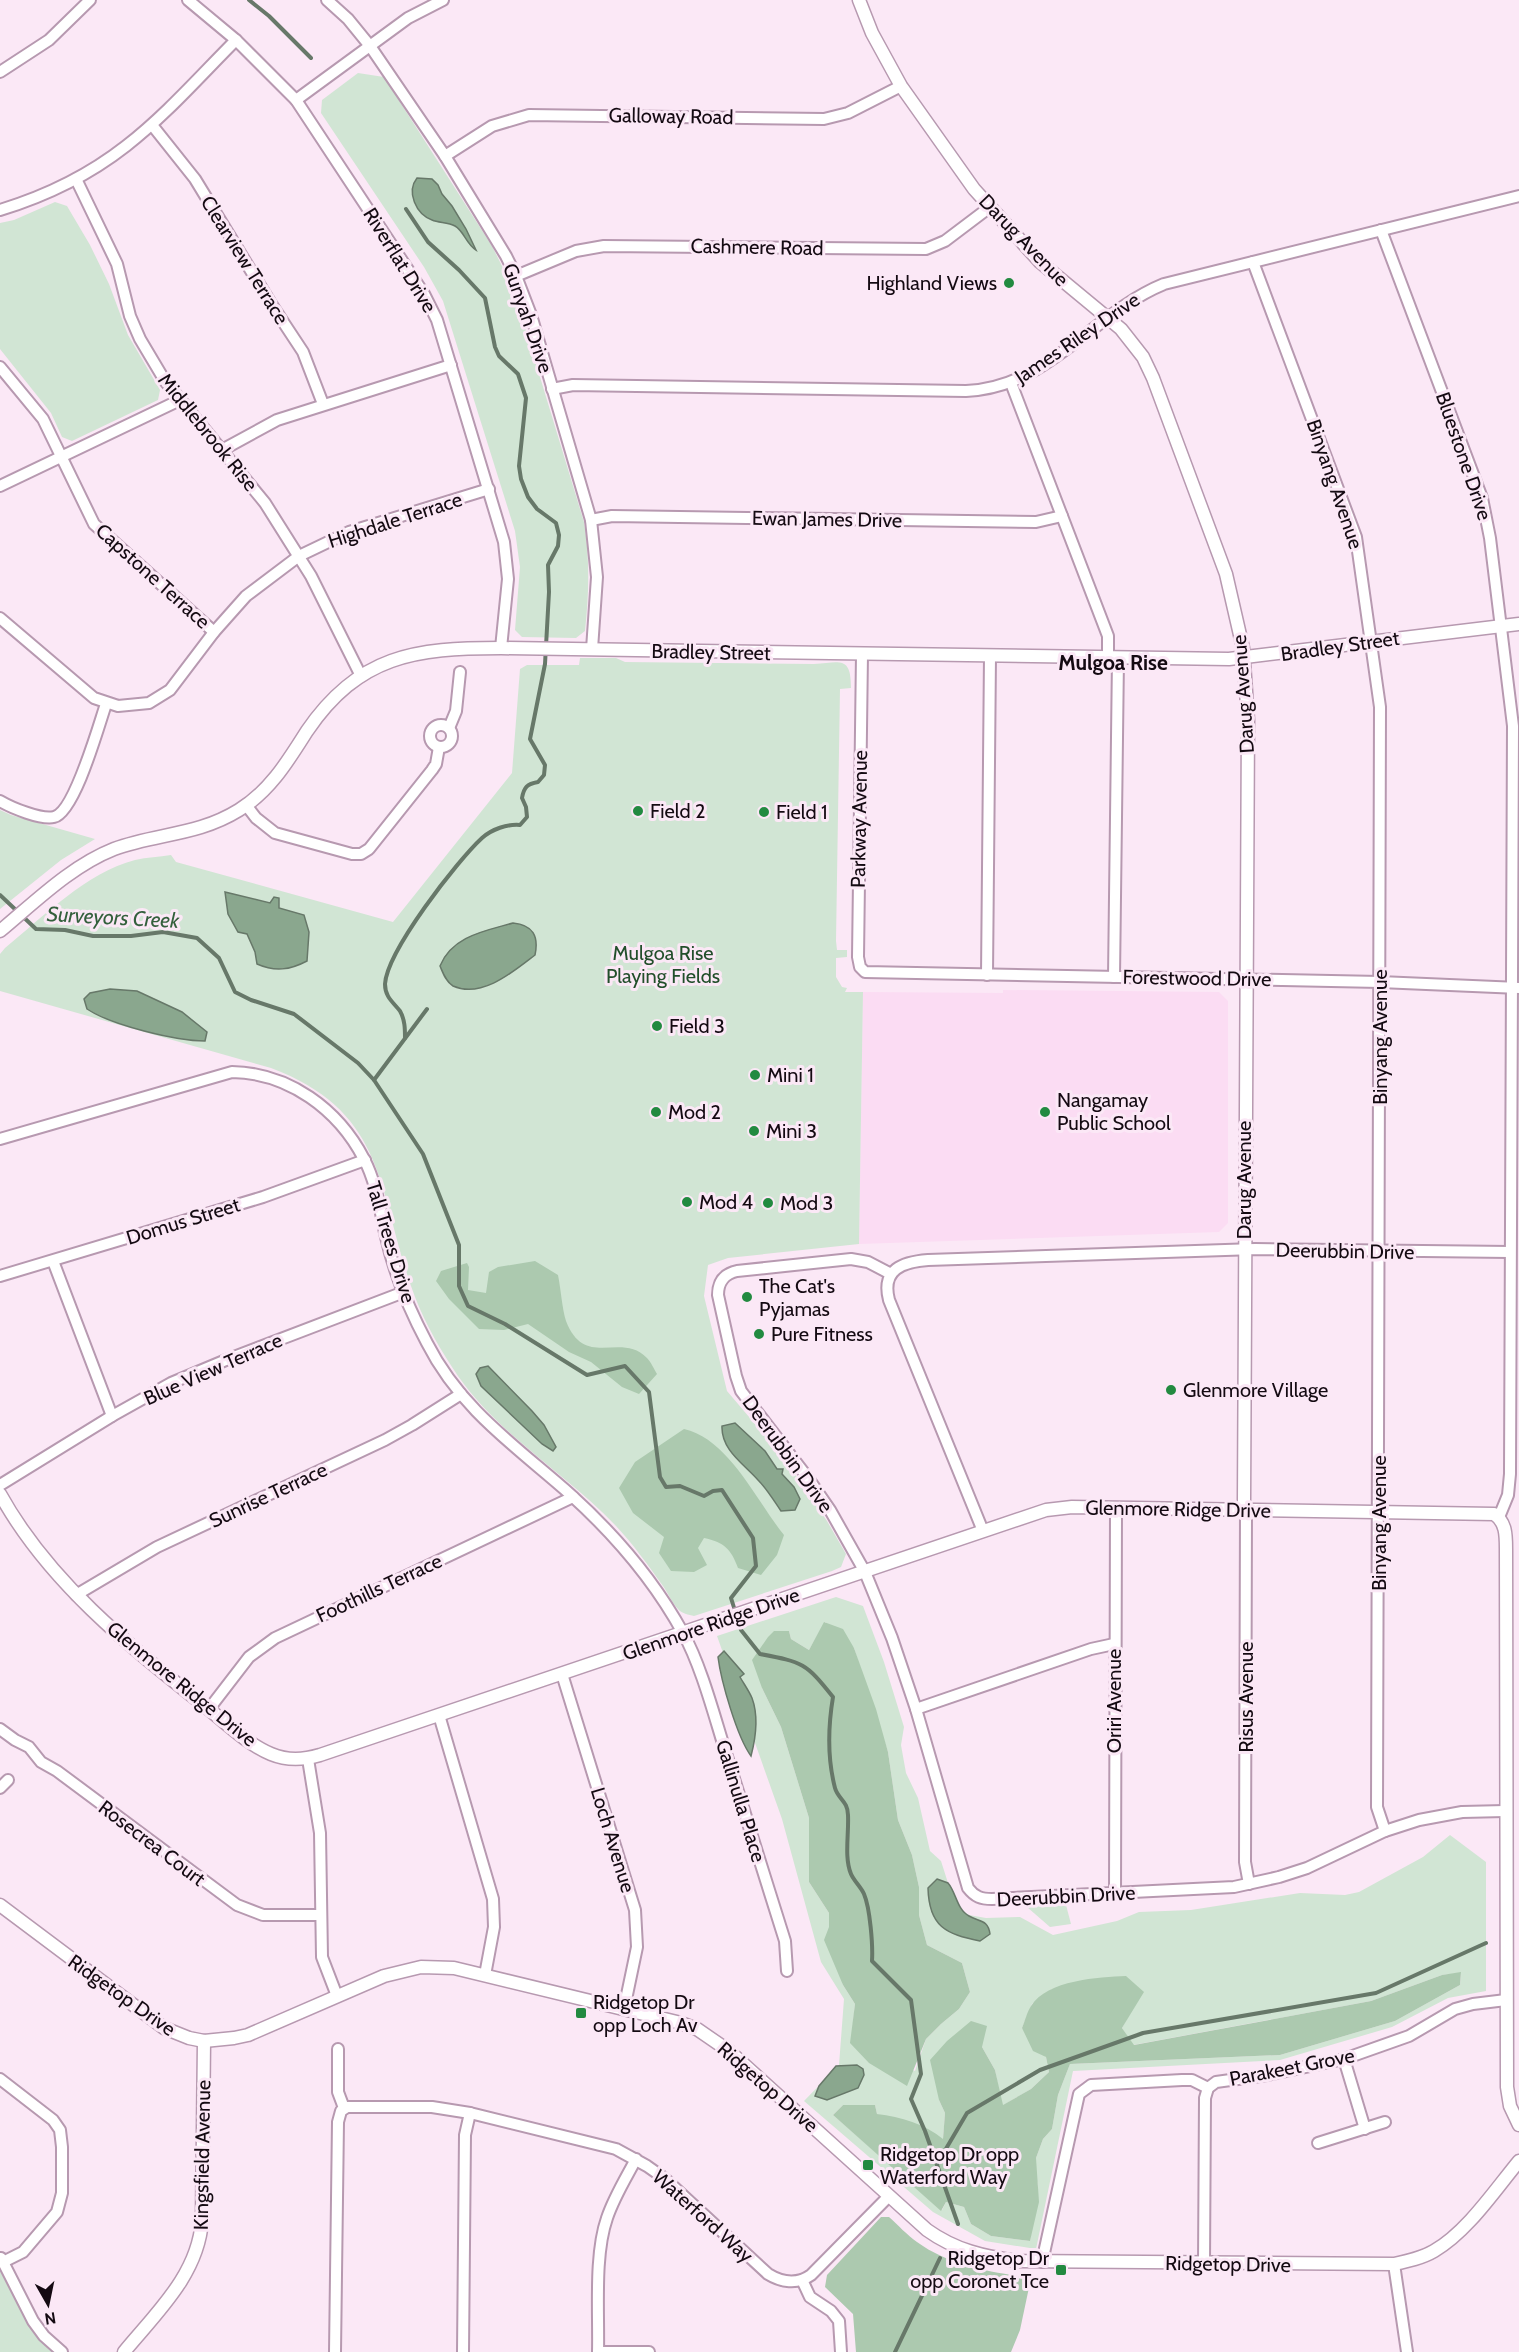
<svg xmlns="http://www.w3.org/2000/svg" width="1519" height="2352" font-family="Cabin,sans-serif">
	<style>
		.built { fill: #fbdcf3 }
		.green { fill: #d1e5d4; fill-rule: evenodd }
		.forest { fill: #acc9af }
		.water { fill: #8aa78e; stroke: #677869; stroke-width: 1.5 }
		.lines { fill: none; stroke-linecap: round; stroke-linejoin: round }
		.stream { stroke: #677869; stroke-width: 4 }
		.minor-casing { stroke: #b799b0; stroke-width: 14 }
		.tertiary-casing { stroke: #b799b0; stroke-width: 15 }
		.minor { stroke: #fff; stroke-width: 10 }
		.tertiary { stroke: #fff; stroke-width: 12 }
		.poi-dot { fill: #228a40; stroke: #fbe8f6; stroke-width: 2 }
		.labels { text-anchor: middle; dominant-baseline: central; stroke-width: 6; stroke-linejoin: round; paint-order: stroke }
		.street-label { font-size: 20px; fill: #140a12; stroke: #fbe8f6 }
		.poi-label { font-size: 20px; fill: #140a12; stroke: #fbe8f6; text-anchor: start }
		.park-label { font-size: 20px; fill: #224f2b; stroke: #fbe8f6 }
		.neighbourhood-label { font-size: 21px; font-weight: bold; fill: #140a12; stroke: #fbe8f6 }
		.water-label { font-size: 21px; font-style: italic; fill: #33603c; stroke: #fbe8f6 }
	</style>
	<rect width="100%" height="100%" fill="#fbe8f6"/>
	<path class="built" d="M 1003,990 L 1219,992 L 1228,1001 L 1228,1223 L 1219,1232 L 859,1244 L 863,992 L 1003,993 Z"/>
	<g class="green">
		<path d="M 358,73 L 384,77 L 492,246 L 513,288 L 584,522 C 590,559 589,594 585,631 L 576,638 L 522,637 L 515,630 L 520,567 L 515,531 L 443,301 L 424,267 L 321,113 L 322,100 Z"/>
		<path d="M 55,202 L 67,206 L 90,245 L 109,284 L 128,335 L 160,390 L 158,400 L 72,441 L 62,437 L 51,413 L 0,349 L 0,223 L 14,220 Z"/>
		<path d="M 580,658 L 616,658 L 625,662 L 814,664 C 841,662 851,656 851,688 L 840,689 L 836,941 L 837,950 L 847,950 L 847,957 L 836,958 L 836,977 L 842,987 L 847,988 L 845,992 L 863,992 L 859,1244 L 728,1258 L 708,1265 L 704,1296 L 727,1391 L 785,1459 L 827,1521 L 846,1554 L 841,1567 L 832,1571 L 694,1616 C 689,1615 681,1613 678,1609 C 672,1603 668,1593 663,1586 C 648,1565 633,1544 616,1526 C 566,1473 500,1436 458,1376 C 441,1351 426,1325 415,1297 C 377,1197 391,1113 271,1068 L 0,991 L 0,954 L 5,948 C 43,917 87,872 135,860 C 147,857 159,857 171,855 L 176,862 L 393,922 L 512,773 L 520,669 L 527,665 L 579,665 Z"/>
		<path d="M 0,810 L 11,815 L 95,839 L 61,860 L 0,909 Z"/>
		<path d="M 836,1597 L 863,1606 L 884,1662 L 904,1727 L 901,1745 L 906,1773 L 918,1798 L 930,1851 L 941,1861 L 955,1905 L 969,1915 L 986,1918 L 1020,1917 L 1053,1935 L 1117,1921 L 1139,1912 L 1191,1910 L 1300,1893 L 1345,1895 L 1359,1892 L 1423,1857 L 1450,1835 L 1486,1862 L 1486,1991 L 1448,1998 L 1392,2027 L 1280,2060 L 1073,2071 L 1036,2249 L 985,2241 L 933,2212 L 804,2101 L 839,2065 L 844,1999 L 821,1962 L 782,1819 L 717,1636 ZM 825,1622 L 854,1648 L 888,1752 L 898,1820 L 912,1855 L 919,1887 L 919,1915 L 927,1945 L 962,1963 L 970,1992 L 959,2009 L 941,2024 L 926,2039 L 915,2071 L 851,2043 L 855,2004 L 843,1985 L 829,1927 L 829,1913 L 809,1882 L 809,1818 L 781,1727 L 762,1688 L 789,1631 L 791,1639 L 809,1650 ZM 1461,1973 L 1460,1985 L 1395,2021 L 1280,2055 L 1070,2064 L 1058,2095 L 1052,2129 L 1043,2139 L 1036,2158 L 1035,2173 L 1038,2185 L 1030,2241 L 991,2236 L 971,2224 L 964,2207 L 946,2202 L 942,2210 L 833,2115 L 843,2105 L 875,2105 L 877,2114 L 943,2140 L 945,2113 L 939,2100 L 982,2047 L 995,2070 L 1002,2106 L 1031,2089 L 1049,2072 L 1046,2057 L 1022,2028 L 1032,2004 L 1052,1989 L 1143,1991 L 1122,2028 L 1133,2045 L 1371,2001 L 1442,1975 Z"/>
		<path d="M 1066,1905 L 1071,1924 L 1050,1927 L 1027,1907 Z"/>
		<path d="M 0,2271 L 30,2327 L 53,2352 L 0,2352 Z"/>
	</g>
	<g class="forest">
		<path d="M 535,1261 L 558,1275 C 561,1290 562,1308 566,1321 C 585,1370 621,1331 647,1358 C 651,1362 654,1369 657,1374 L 639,1394 L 622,1387 L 591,1362 L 569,1352 L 528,1324 L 504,1330 L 479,1329 L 449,1299 L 436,1281 L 441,1271 L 467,1263 L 469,1267 L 468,1290 L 486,1293 L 489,1272 L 498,1267 Z"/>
		<path d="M 684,1429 C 729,1439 757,1502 784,1535 L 777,1555 L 761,1575 L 738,1568 C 731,1549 724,1542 704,1538 L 698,1548 L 707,1565 L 694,1572 L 671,1571 L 659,1553 L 664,1537 L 633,1513 L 619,1488 L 635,1462 Z"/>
		<path d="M 824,1622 L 843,1629 L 854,1648 L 876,1709 L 888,1752 L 898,1820 L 912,1855 L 919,1887 L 919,1915 L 927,1945 L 962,1963 L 970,1992 L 959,2009 L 941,2024 L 926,2039 L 907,2086 L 869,2063 L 850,2043 L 855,2004 L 843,1985 L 824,1940 L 829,1927 L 829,1913 L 809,1882 L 809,1818 L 781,1727 L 762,1688 L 752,1660 L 768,1637 L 774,1631 L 789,1631 L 791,1639 L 809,1650 Z"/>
		<path d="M 1461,1972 L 1460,1985 L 1395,2021 L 1280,2055 L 1070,2064 L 1058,2095 L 1052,2129 L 1043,2139 L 1036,2158 L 1039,2202 L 1030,2241 L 991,2236 L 971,2224 L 964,2207 L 946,2202 L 941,2211 L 833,2115 L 843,2105 L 875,2105 L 877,2114 C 901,2117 925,2124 943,2139 L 945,2113 L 939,2100 L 930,2060 L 947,2041 L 971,2021 L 987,2026 L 982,2047 L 995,2070 L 1003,2105 L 1031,2089 L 1049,2072 L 1046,2057 L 1033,2051 L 1022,2028 C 1025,2021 1027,2012 1031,2006 C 1047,1980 1099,1977 1126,1976 L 1144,1992 L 1122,2028 L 1134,2045 L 1371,2001 L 1442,1975 Z"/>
		<path d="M 881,2217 L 889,2217 C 898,2225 907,2235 917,2242 C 950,2266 991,2272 1031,2278 L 1020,2330 L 1011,2352 L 856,2352 L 853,2314 L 825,2287 L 827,2275 Z"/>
	</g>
	<g class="water">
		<path d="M 417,178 L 432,179 L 438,185 L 442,194 L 452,206 L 466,229 L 476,250 C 466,244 464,231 455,226 C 448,222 439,223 432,220 C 416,214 406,192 417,178 Z"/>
		<path d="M 225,892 L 270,903 L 274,897 L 279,898 L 279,908 L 304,915 L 309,932 L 307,961 C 290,970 275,972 257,964 L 255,952 L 247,934 L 238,932 L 228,914 Z"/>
		<path d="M 513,923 C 533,925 539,936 535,955 C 514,971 482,999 453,986 C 446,982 443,973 440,966 C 452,936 485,931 513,923 Z"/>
		<path d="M 110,989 L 137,991 L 182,1012 L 207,1032 L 205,1041 C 176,1041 111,1025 87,1009 L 84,999 L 90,993 Z"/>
		<path d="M 488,1366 L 532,1411 L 544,1425 L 556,1447 L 553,1451 L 542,1444 L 481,1386 L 476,1374 L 480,1368 Z"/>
		<path d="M 735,1423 L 765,1451 L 777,1469 L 783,1469 L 782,1474 L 794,1487 L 800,1499 L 795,1510 L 781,1511 C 774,1501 767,1489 758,1480 C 744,1464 721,1450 722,1426 Z"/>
		<path d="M 724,1651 L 744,1674 L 740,1677 C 744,1684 749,1691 752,1698 C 759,1717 756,1737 751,1756 C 737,1737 721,1681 718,1657 Z"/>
		<path d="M 937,1879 L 948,1883 C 956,1892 957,1910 969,1916 C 979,1922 988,1919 990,1934 L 980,1941 C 946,1934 929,1927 928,1888 Z"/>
		<path d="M 857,2065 L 863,2069 L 864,2075 L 858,2088 L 827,2100 L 815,2096 L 819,2086 L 836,2066 Z"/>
	</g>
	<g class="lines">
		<g class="stream">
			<path d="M 249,0 L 269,16 L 311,58"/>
			<path d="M 0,895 L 36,929 L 65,930 L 93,936 L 131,936 L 163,932 L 197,938 L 219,958 L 235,992 L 251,1000 L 294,1014 L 358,1063 L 374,1080 L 423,1154 L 459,1245 L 459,1286 L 468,1306 L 505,1324 L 587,1375 L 625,1366 L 649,1392 L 660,1477 L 666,1487 L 680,1486 L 704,1496 L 713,1491 L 722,1490 L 753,1538 L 756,1566 L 731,1598 L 741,1630 L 760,1654 C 803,1662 806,1663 833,1697 C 828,1727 827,1757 835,1788 C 838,1799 848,1801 848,1815 C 849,1834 844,1857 851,1874 C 854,1881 861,1887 864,1894 C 870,1908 873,1945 872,1961 L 911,2000 L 921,2074 L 911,2099 L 925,2131 L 958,2224"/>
			<path d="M 405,1038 C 405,1029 405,1020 400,1011 C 393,1002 385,997 385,984 C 387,951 457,861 482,838 C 492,829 507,824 520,825 L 527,817 L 526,807 L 522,798 C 524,787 527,784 538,782 L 544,775 L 545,765 L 530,739 L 545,664 L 549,592 L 548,565 L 558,546 L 559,535 L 556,523 L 537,509 L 528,497 L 521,479 L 519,466 L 526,398 L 518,374 L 499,356 L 495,347 L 485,298 L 459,270 L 428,242 L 406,209"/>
			<path d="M 374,1080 L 427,1009"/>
			<path d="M 937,2164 L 967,2113 L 1040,2070 L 1143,2033 L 1376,1993 L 1486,1943"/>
			<path d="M 895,2352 L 940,2258"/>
		</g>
		<defs>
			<g id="minor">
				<path d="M 188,0 L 236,40 L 296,100 L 424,294 L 437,320 L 504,542 L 508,579 L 501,648"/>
				<path d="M 327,0 L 348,19 L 370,46 L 445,156 L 506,256 L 516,276 L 531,315 L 591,520 L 597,577 L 592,649"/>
				<path d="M 0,72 L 49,40 L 90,0"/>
				<path d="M 296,100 L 408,18 L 443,0"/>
				<path d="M 152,125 L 195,179 L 270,302 L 303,352 L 323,404"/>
				<path d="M 445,156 L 492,126 L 529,115 L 824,119 L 848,113 L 901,86"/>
				<path d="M 76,179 L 117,264 L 130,316 L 140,339 L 165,381 L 265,503 L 311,576 L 361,676"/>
				<path d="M 0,210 C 46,196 89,175 126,146 C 166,115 200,76 236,40"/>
				<path d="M 1381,230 L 1482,498 L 1490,538 L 1513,726 L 1510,1474 L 1508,1495 L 1499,1517"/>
				<path d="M 1253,262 L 1356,537 L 1380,707 L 1377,1807 L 1385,1831"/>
				<path d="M 516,276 L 576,251 L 604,246 L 926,249 L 945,241 L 990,207"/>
				<path d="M 0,367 L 43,419 L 94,524 L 214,632"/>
				<path d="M 1011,383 L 1108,636 L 1108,658"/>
				<path d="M 552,389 L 573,385 L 966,391 C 1048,388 1093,313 1164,284 L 1519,196"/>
				<path d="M 222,450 L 277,420 L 451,365"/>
				<path d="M 0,486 L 180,400"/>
				<path d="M 591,520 L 612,516 L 1036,522 L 1062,516"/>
				<path d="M 0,618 L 94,698 L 118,706 L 149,703 L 170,690 L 214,632 L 246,596 L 299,556 L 349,532 L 489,489"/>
				<path d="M 862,654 L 858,957 L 860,967 L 865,972 L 1380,982 L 1519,988"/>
				<circle cx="441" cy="736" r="11"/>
				<path d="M 449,728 L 456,711 L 460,672"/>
				<path d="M 0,801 C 12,808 41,820 54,817 C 75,812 99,724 106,704"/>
				<path d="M 246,805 L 256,818 L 275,833 L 352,854 L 361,854 L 369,849 L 432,770 L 436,764 L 439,747"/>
				<path d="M 987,975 L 990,656"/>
				<path d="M 1114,977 L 1118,658"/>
				<path d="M 0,1139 L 232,1072 C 289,1073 338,1109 364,1159 C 377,1184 380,1211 386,1237 C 394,1273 410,1311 427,1343 C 461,1410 517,1447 571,1495 C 614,1534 655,1582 683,1633 C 701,1665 714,1715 725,1750 C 745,1814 765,1878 785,1941 L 787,1971"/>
				<path d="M 53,1261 L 112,1416"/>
				<path d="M 891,1274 L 868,1262 L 851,1259 L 737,1271 C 724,1274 718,1282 718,1295 L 736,1376 L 741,1391 L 808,1478 L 830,1510 L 865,1572 L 892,1638 L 916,1709 L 968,1888 C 975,1897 981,1899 992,1899 L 1234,1887 L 1279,1877 L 1307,1868 L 1385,1831 L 1419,1820 L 1462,1812 L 1505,1811"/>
				<path d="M 0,1276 L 263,1197 L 365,1160"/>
				<path d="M 0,1485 L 112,1416 L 171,1383 L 226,1360 L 404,1292"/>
				<path d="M 1246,1509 L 1245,1862 L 1249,1884"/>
				<path d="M 983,1531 L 889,1300 C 881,1269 903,1262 928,1260 L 1255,1249 L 1510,1252"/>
				<path d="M 76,1595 L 157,1547 L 385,1440 L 412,1425 L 461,1394"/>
				<path d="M 562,1674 L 635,1910 L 637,1947 L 624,2009"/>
				<path d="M 209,1709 L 249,1657 L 275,1638 L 573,1497"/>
				<path d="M 916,1709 L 1091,1649 L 1114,1644"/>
				<path d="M 439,1715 L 493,1899 L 494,1927 L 485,1975"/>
				<path d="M 0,1729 L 15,1740 L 29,1747 L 41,1762 L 57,1771 L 237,1905 L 263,1915 L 321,1915"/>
				<path d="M 308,1759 L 320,1833 L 322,1957 L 337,1996"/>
				<path d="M 0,1788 L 8,1780"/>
				<path d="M 1115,1894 L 1116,1508"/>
				<path d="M 338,2049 L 338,2092 L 344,2108"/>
				<path d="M 1344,2059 L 1365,2129"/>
				<path d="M 0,2079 L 53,2120 L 60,2130 L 62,2147 L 62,2193 L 57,2212 L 23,2252 L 3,2262"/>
				<path d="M 1318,2143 L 1385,2122"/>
				<path d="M 1,2258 L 33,2321 L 44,2336 L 62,2352"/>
				<path d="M 1042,2262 L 1079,2094 L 1091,2085 L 1182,2080 L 1192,2080 L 1208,2088"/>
				<path d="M 1204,2263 L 1205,2098 L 1208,2088 L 1216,2082 L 1267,2075 L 1344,2059 L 1409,2036 L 1455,2009 L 1473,2004 L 1506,2000"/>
				<path d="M 1394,2264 L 1407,2352"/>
				<path d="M 802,2280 L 810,2297 L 831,2311 L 839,2321 L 841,2352"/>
				<path d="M 335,2352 L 338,2122 L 341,2111 L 347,2107 L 432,2107 L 470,2113 L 616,2149 L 647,2166 L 664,2178 L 768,2274 C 781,2282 797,2285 811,2275 L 889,2196"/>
				<path d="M 463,2352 L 465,2135 L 470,2113"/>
				<path d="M 598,2352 C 599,2312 594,2255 607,2218 C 614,2197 626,2178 636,2159"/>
				<path d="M 598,2352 L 649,2352"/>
			</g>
			<g id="tertiary">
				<path d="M 859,0 L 872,33 L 901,86 L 974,189 L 1040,262 L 1121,329 L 1143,357 L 1153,378 L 1226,574 L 1243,648 L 1248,720 L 1244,1501 L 1246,1509"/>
				<path d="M 0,931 C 35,902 71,866 114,849 C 157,833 197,836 239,810 C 270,791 288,761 307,731 C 359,655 415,648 501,648 L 1229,659 L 1519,624"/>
				<path d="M 0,1494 C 48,1581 128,1645 205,1706 C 225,1722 247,1744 271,1754 C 288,1761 303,1760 320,1755 L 1046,1510 L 1072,1507 L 1494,1514 C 1506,1522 1506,1535 1506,1549 L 1507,2087 L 1510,2106 L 1519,2125"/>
				<path d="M 0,1905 L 164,2028 L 189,2038 L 204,2041 L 234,2038 L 248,2035 L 384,1976 L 421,1967 L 454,1968 L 681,2023 L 697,2029 L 729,2051 L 927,2230 C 955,2250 984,2257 1018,2261 L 1394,2264 C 1408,2261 1422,2258 1434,2251 C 1467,2232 1495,2190 1519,2161"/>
				<path d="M 124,2352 C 156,2313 198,2275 202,2221 L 204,2041"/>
			</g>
		</defs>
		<use href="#minor" class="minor-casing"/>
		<use href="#tertiary" class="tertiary-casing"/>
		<use href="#minor" class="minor"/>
		<use href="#tertiary" class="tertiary"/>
	</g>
	<g class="poi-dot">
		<circle cx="1009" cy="283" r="6"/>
		<circle cx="638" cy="811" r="6"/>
		<circle cx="764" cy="812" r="6"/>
		<circle cx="657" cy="1026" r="6"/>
		<circle cx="755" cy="1075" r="6"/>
		<circle cx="656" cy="1112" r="6"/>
		<circle cx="1045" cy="1112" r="6"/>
		<circle cx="754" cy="1131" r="6"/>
		<circle cx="687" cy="1202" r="6"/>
		<circle cx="768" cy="1203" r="6"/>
		<circle cx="747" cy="1297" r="6"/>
		<circle cx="759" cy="1334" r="6"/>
		<circle cx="1171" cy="1390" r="6"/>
		<rect x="575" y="2007" width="12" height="12" rx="3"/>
		<rect x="862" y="2159" width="12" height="12" rx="3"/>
		<rect x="1055" y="2264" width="12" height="12" rx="3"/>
	</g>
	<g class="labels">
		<g class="street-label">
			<text transform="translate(671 116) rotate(1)">Galloway Road</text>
			<text transform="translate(1024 240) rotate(46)">Darug Avenue</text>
			<text transform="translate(757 247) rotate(1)">Cashmere Road</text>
			<text transform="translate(245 260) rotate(58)">Clearview Terrace</text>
			<text transform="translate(400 260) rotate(58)">Riverflat Drive</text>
			<text transform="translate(528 318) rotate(71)">Gunyah Drive</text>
			<text transform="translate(1077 338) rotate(-34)">James Riley Drive</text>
			<text transform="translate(208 432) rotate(51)">Middlebrook Rise</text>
			<text transform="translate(1464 456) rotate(71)">Bluestone Drive</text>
			<text transform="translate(1335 484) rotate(71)">Binyang Avenue</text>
			<text transform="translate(827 519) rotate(1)">Ewan James Drive</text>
			<text transform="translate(395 520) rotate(-18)">Highdale Terrace</text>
			<text transform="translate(153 576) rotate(42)">Capstone Terrace</text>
			<text transform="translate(1340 646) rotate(-8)">Bradley Street</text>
			<text transform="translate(711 652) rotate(1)">Bradley Street</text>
			<text transform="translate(1243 694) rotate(-94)">Darug Avenue</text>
			<text transform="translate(859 819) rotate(-89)">Parkway Avenue</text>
			<text transform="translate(1197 978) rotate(1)">Forestwood Drive</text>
			<text transform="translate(1380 1037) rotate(-90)">Binyang Avenue</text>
			<text transform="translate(1244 1180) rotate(-90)">Darug Avenue</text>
			<text transform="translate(183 1221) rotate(-17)">Domus Street</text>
			<text transform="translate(391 1242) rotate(73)">Tall Trees Drive</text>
			<text transform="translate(1345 1251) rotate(1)">Deerubbin Drive</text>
			<text transform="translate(213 1369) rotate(-24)">Blue View Terrace</text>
			<text transform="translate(788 1454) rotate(54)">Deerubbin Drive</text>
			<text transform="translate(268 1495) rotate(-25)">Sunrise Terrace</text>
			<text transform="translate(1178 1509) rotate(1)">Glenmore Ridge Drive</text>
			<text transform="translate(1379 1523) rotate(-90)">Binyang Avenue</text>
			<text transform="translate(379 1588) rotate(-25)">Foothills Terrace</text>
			<text transform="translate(711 1624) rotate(-19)">Glenmore Ridge Drive</text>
			<text transform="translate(182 1684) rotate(39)">Glenmore Ridge Drive</text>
			<text transform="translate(1246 1697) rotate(-90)">Risus Avenue</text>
			<text transform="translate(1114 1701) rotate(-90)">Oriri Avenue</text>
			<text transform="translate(741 1801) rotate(73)">Gallinulla Place</text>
			<text transform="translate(613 1840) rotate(73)">Loch Avenue</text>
			<text transform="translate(152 1843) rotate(37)">Rosecrea Court</text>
			<text transform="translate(1066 1896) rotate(-3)">Deerubbin Drive</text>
			<text transform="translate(122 1995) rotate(35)">Ridgetop Drive</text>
			<text transform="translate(1292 2067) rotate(-11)">Parakeet Grove</text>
			<text transform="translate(768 2087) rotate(41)">Ridgetop Drive</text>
			<text transform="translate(202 2155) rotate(-89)">Kingsfield Avenue</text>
			<text transform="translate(703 2216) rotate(42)">Waterford Way</text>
			<text transform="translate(1228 2264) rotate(1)">Ridgetop Drive</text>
		</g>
		<g class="poi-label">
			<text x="997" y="283" text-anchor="end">Highland Views</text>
			<text x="650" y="811">Field 2</text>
			<text x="776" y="812">Field 1</text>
			<text x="669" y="1026">Field 3</text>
			<text x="767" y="1075">Mini 1</text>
			<text x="1057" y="1100">Nangamay<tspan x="1057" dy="23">Public School</tspan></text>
			<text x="668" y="1112">Mod 2</text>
			<text x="766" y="1131">Mini 3</text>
			<text x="699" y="1202">Mod 4</text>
			<text x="780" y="1203">Mod 3</text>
			<text x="759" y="1286">The Cat's<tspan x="759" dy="23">Pyjamas</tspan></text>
			<text x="771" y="1334">Pure Fitness</text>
			<text x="1183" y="1390">Glenmore Village</text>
			<text x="593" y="2002">Ridgetop Dr<tspan x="593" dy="23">opp Loch Av</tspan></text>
			<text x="880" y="2154">Ridgetop Dr opp<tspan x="880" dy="23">Waterford Way</tspan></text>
			<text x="1049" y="2258" text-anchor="end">Ridgetop Dr<tspan x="1049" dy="23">opp Coronet Tce</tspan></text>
		</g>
		<g class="park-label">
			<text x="663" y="953">Mulgoa Rise<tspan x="663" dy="23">Playing Fields</tspan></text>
		</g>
		<g class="neighbourhood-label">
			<text x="1113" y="662">Mulgoa Rise</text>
		</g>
		<g class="water-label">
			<text transform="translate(113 917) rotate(3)">Surveyors Creek</text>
		</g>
	</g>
	<g transform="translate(48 2304) rotate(171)" stroke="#fbe8f6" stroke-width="4.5" paint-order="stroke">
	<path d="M0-4.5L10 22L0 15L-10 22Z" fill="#140a12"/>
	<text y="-9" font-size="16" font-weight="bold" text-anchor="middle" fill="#140a12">N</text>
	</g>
</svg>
